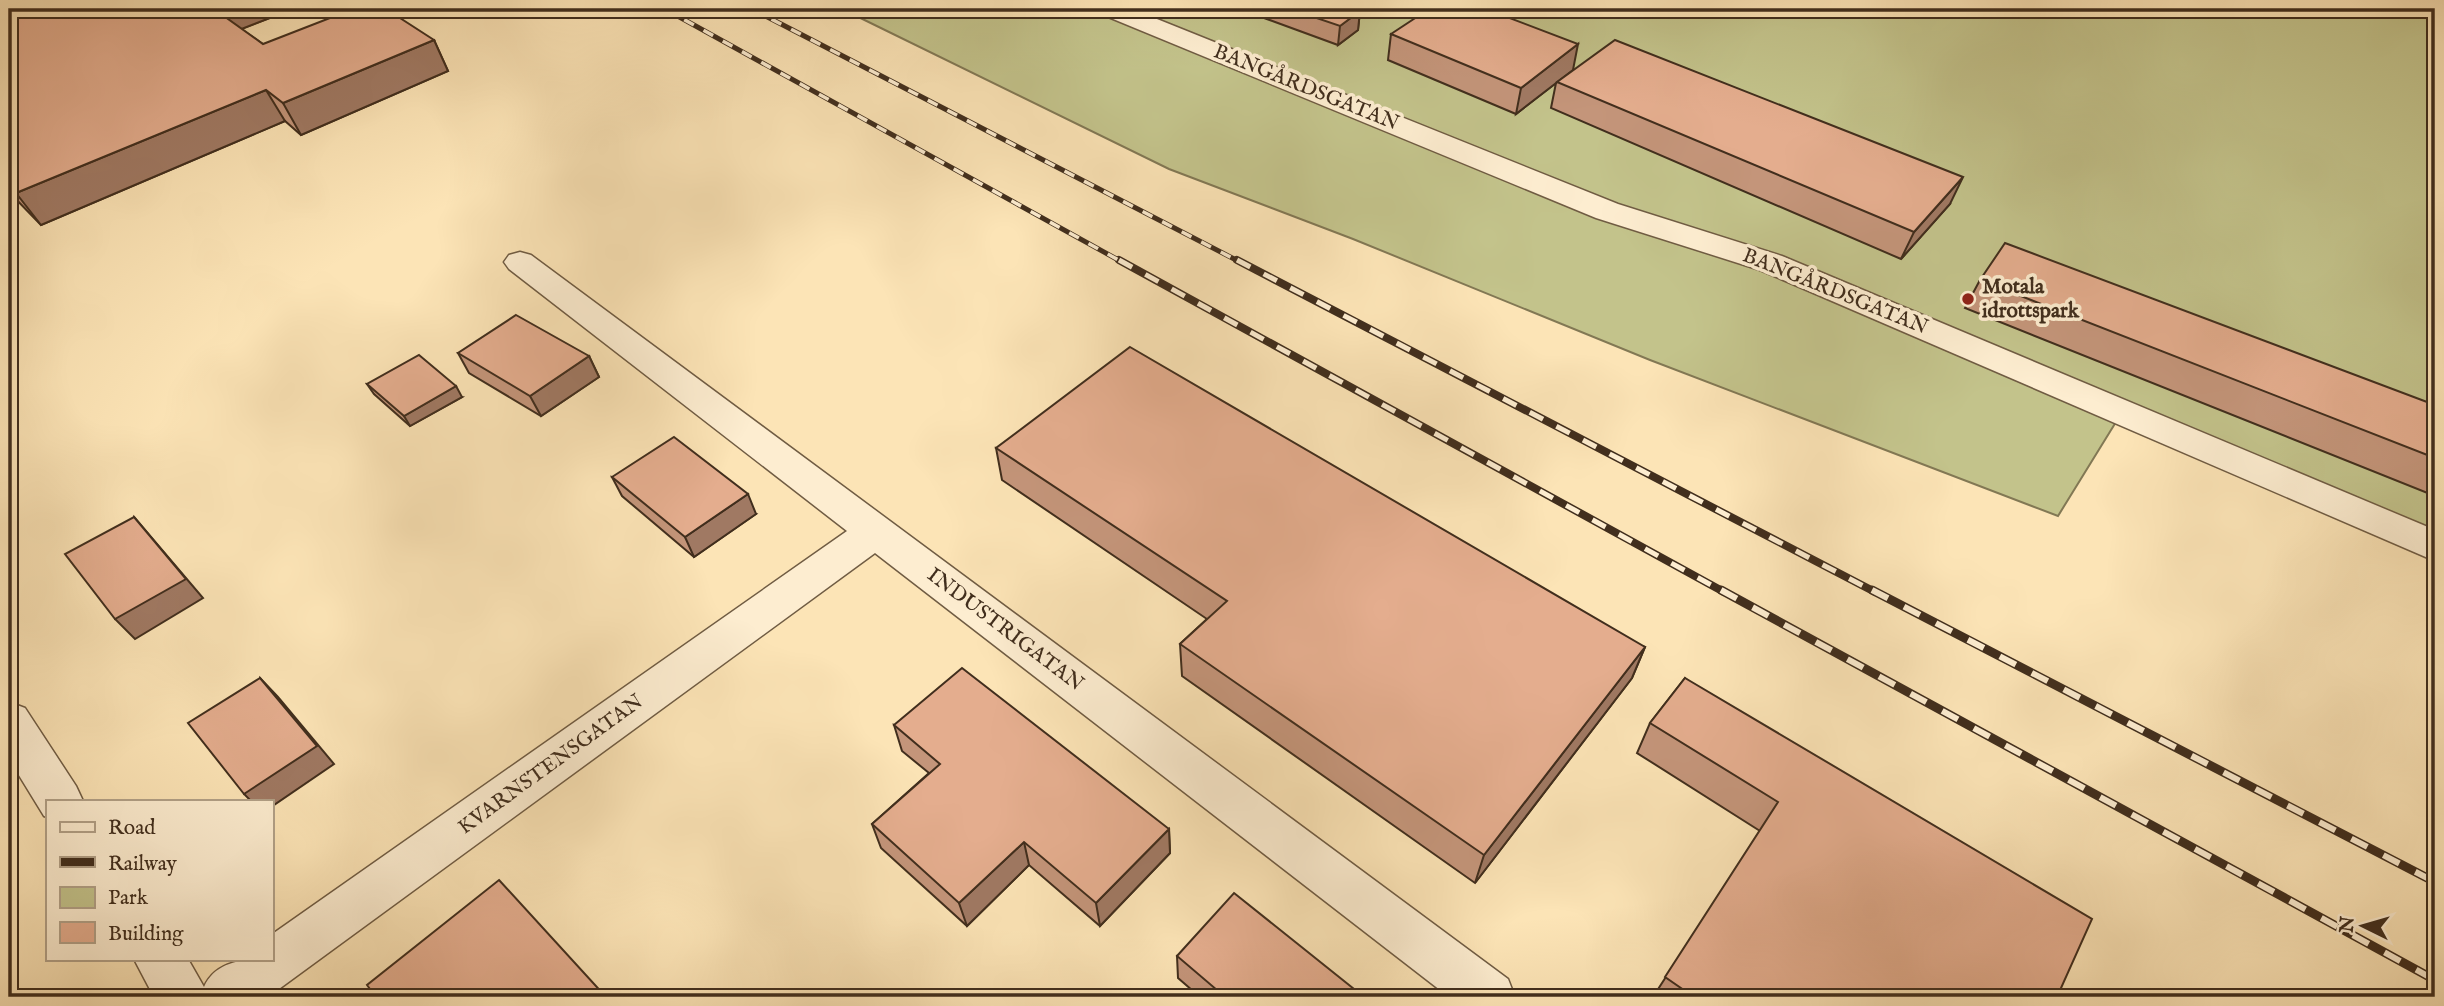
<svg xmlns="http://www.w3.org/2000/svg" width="2444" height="1006" font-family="'IM FELL English',serif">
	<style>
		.green { fill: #c3c38b; stroke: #827854; stroke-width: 2 }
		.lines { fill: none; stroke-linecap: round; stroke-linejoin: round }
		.minor-casing { stroke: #705c43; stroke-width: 3 }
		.minor { fill: #fdedd0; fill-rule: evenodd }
		.rail-far2-casing { stroke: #412e1d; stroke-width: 5 }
		.rail-far1-casing { stroke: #412e1d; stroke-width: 8 }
		.rail-casing { stroke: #412e1d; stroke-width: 9 }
		.rail-far2 { stroke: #fdedd0; stroke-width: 3.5; stroke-dasharray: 11; stroke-linecap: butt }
		.rail-far1 { stroke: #fdedd0; stroke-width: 5; stroke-dasharray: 15; stroke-linecap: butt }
		.rail { stroke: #fdedd0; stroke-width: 6; stroke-dasharray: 18; stroke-linecap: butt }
		.wall { fill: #c4957a; stroke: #412e1d; stroke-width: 2 }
		.shaded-wall { fill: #a07963; stroke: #412e1d; stroke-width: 2 }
		.building { fill: #e4ad8e; stroke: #412e1d; stroke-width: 2 }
		.poi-dot { fill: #8f2418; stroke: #fdedd0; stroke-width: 2.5 }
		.labels { text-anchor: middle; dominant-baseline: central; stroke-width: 7; stroke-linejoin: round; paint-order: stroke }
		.street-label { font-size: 21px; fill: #412e1d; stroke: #fdedd0 }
		.poi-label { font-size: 21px; font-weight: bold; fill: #412e1d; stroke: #fdedd0; text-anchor: start }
	</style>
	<rect width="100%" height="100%" fill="#fce4b6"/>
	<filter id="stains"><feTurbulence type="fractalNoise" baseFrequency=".00286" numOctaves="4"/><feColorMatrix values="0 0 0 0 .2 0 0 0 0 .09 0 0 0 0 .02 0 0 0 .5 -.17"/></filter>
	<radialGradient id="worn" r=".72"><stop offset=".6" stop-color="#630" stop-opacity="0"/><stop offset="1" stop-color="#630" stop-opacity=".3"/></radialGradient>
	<path class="green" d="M 842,9 L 2435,9 L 2435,549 L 2124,409 L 2058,516 L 1650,360 L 1353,239 L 1169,169 Z"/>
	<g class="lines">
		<defs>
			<g id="minor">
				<path d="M 1097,9 L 1132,9 L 1618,204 L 1782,256 L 2435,530 L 2435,561 L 1760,270 L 1596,218 L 1101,14 Z"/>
				<path d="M 520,252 L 531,255 L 1508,979 L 1515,997 L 1449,997 L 875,553 L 268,997 L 154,997 L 134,959 L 188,959 L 204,987 C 216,960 246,959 271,959 L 271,935 L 847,531 L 509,269 L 504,262 L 509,255 Z"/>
				<path d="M 9,702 L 25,708 L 76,786 L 83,801 L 47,801 L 47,817 L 44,816 L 9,759 Z"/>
			</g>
		</defs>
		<use href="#minor" class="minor-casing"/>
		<use href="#minor" class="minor"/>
		<defs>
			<g id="rail-far2">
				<path d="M 665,9 L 1122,262"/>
				<path d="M 752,9 L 1240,262"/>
			</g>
			<g id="rail-far1">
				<path d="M 1119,260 L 1724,592"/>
				<path d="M 1237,260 L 1875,592"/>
			</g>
			<g id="rail">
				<path d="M 1721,590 L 2435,980"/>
				<path d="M 1872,590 L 2435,882"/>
			</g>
		</defs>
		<use href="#rail-far2" class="rail-far2-casing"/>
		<use href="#rail-far1" class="rail-far1-casing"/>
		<use href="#rail" class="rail-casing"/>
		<use href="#rail-far2" class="rail-far2"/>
		<use href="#rail-far1" class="rail-far1"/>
		<use href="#rail" class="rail"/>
	</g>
	<g class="wall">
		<path d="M 9,9 L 293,9 L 241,29 L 263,44 L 434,40 L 448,71 L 301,135 L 285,121 L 41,225 L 9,192 Z"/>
		<path d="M 1264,9 L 1353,9 L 1360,11 L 1358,30 L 1338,45 L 1264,18 Z"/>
		<path d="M 1391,34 L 1573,70 L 1950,204 L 1901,259 L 1551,108 L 1556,83 L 1516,114 L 1388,60 Z"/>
		<path d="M 1980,280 L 2435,405 L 2435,496 L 1965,308 Z"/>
		<path d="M 458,353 L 589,356 L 599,377 L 541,416 L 469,373 Z"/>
		<path d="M 367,384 L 462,397 L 410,426 L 374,394 Z"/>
		<path d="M 996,448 L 1645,647 L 1632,678 L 1475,883 L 1182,676 L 1180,644 L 1207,619 L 1002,480 Z"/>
		<path d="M 612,477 L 756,514 L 694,557 L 622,496 Z"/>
		<path d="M 1685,678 L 2057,997 L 1653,997 L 1760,831 L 1637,753 L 1650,723 Z"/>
		<path d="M 894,725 L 1169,829 L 1170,853 L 1100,926 L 1029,865 L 967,926 L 881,848 L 872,824 L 929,773 L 902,751 Z"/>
		<path d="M 1177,956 L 1364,997 L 1200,997 L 1178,978 Z"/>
	</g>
	<g class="shaded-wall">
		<path d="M 210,9 L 293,9 L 226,35 Z"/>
		<path d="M 1360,11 L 1358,30 L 1338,45 L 1340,26 Z"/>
		<path d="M 434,40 L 448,71 L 301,135 L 283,103 Z"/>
		<path d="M 1578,44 L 1573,70 L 1516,114 L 1521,88 Z"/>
		<path d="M 266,90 L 285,121 L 41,225 L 16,193 Z"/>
		<path d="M 1963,177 L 1950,204 L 1901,259 L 1914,232 Z"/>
		<path d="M 589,356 L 599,377 L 541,416 L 530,396 Z"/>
		<path d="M 456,386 L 462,397 L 410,426 L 404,416 Z"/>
		<path d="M 748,494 L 756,514 L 694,557 L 685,537 Z"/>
		<path d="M 134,517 L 203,598 L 135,639 L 115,619 Z"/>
		<path d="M 1645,647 L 1632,678 L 1475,883 L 1484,855 Z"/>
		<path d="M 260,678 L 278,697 L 334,764 L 271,807 L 271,801 L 251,801 L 244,794 Z"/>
		<path d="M 1169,829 L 1170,853 L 1100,926 L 1096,903 Z"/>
		<path d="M 1024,842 L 1029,865 L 967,926 L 959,903 Z"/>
	</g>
	<g class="building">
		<path d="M 9,9 L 214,9 L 263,44 L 353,9 L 386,9 L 434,40 L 283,103 L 266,90 L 16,193 L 9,186 Z"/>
		<path d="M 1290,9 L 1353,9 L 1360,11 L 1340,26 Z"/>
		<path d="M 1429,9 L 1486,9 L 1578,44 L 1521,88 L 1391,34 Z"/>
		<path d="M 1615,40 L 1963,177 L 1914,232 L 1557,82 Z"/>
		<path d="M 2005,243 L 2435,405 L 2435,458 L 1980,280 Z"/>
		<path d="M 516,315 L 589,356 L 530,396 L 458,353 Z"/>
		<path d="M 1130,347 L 1645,647 L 1484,855 L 1180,644 L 1227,601 L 996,448 Z"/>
		<path d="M 419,355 L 456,386 L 404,416 L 367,384 Z"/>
		<path d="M 674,437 L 748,494 L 685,537 L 612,477 Z"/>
		<path d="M 134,517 L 186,579 L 115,619 L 65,554 Z"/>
		<path d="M 962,668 L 1169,829 L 1096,903 L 1024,842 L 959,903 L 872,824 L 940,764 L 894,725 Z"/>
		<path d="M 260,678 L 317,746 L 244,794 L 188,723 Z"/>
		<path d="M 1685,678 L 2092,919 L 2057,997 L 1694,997 L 1665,977 L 1778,802 L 1650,723 Z"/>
		<path d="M 499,880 L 606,997 L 376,997 L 367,985 Z"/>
		<path d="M 1234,893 L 1364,997 L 1211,997 L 1217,990 L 1177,956 Z"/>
	</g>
	<circle class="poi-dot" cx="1968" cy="299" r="7"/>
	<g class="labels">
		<g class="street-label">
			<text transform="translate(1306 88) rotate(22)">BANGÅRDSGATAN</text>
			<text transform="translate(1835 292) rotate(22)">BANGÅRDSGATAN</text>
			<text transform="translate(1005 630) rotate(37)">INDUSTRIGATAN</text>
			<text transform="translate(551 765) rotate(-36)">KVARNSTENSGATAN</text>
		</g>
		<g class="poi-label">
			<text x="1982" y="287">Motala<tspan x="1982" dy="24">idrottspark</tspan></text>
		</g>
	</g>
	<rect width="2444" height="1006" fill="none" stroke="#fce4b6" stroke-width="35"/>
	<rect x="10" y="10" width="2423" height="985" fill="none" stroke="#412e1d" stroke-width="3.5"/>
	<rect x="18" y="18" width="2409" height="971" fill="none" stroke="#412e1d" stroke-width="2"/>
	<rect x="46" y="800" width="228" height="161" fill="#fdedd0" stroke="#b2a188" stroke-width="2"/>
	<rect x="60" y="822" width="35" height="10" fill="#fdedd0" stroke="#b2a188" stroke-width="2"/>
	<text x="108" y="834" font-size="21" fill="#412e1d">Road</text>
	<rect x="60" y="857" width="35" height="10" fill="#412e1d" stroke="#b2a188" stroke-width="2"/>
	<text x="108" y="870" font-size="21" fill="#412e1d">Railway</text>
	<rect x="60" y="887" width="35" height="21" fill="#c3c38b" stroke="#b2a188" stroke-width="2"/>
	<text x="108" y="904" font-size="21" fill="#412e1d">Park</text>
	<rect x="60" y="922" width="35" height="21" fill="#e4ad8e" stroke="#b2a188" stroke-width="2"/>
	<text x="108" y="940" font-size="21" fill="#412e1d">Building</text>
	<g transform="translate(2363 926) rotate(275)" stroke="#fdedd0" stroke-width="5" paint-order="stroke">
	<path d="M0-5L12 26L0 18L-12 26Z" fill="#412e1d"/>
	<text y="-10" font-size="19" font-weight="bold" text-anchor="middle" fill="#412e1d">N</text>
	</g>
	<rect width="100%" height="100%" filter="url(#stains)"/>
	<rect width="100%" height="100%" fill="url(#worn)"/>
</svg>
